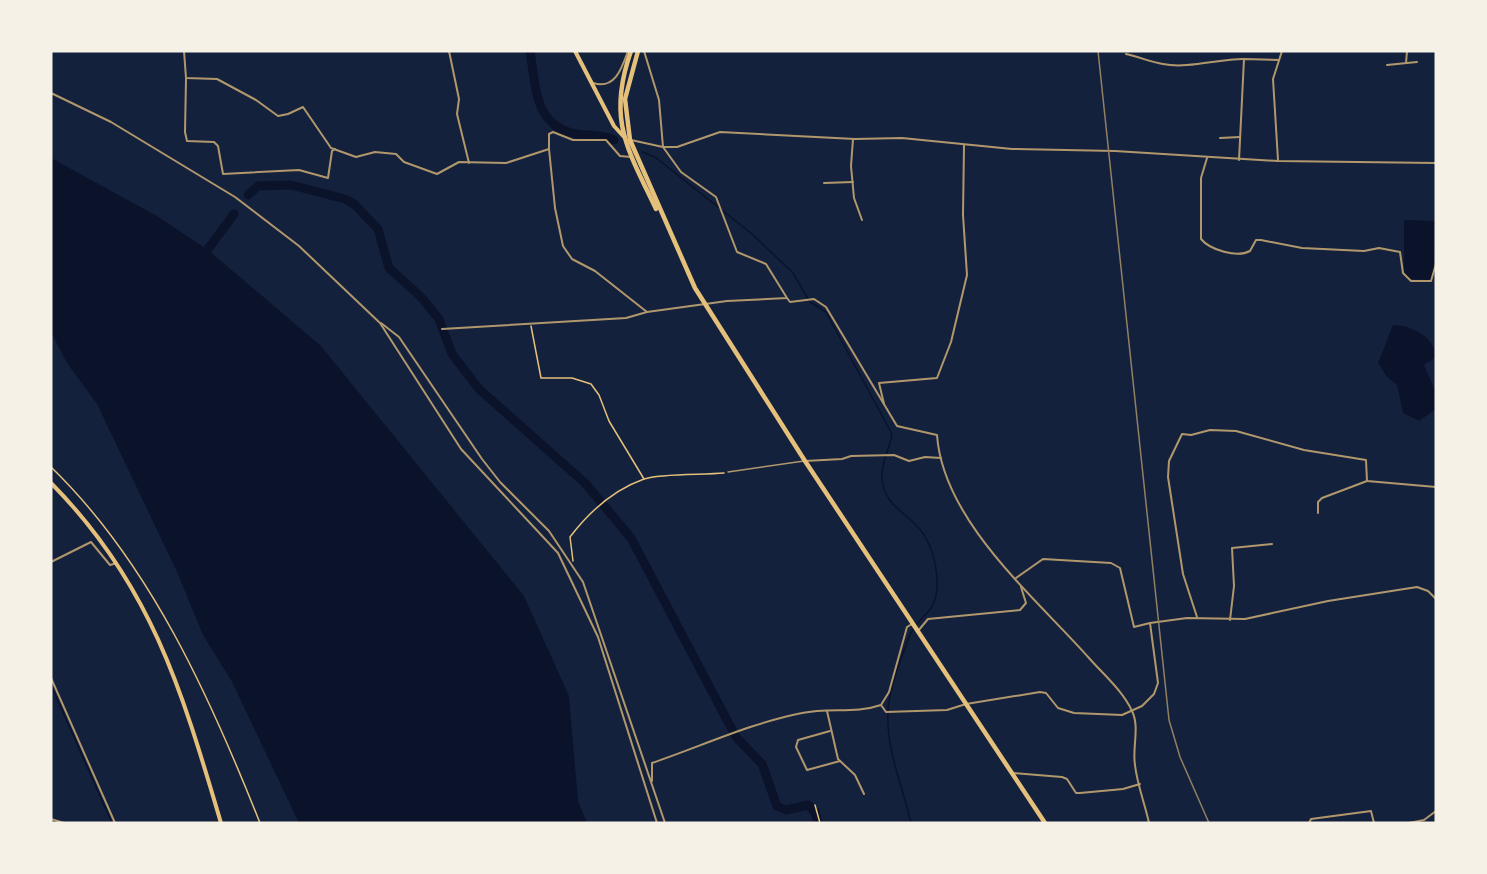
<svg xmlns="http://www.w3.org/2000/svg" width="1487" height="874" font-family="Raleway,sans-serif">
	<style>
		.water { fill: #0b132b }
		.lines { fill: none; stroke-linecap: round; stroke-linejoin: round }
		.stream { stroke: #0b132b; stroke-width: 1.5 }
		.river { stroke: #0b132b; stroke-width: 9 }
		.path { stroke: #e5c07b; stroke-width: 1.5 }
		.service { stroke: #b1986c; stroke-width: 1.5 }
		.minor { stroke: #b1986c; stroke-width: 2 }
		.primary { stroke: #e5c07b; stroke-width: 4 }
		.trunk { stroke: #e5c07b; stroke-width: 4.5 }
		.rail { stroke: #918062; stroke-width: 1.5 }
	</style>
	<rect width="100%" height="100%" fill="#14213d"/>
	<g class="water">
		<path d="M 51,158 L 157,216 L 208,250 L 321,346 L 524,596 L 569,696 L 578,801 L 587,823 L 299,823 L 231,680 L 203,635 L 178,574 L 97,404 L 67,363 L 51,332 Z"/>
		<path d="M 1404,220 L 1436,221 L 1433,278 L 1430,280 L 1408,279 L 1404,272 Z"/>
		<path d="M 1393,325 C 1409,324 1438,338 1435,358 L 1424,365 L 1436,393 L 1436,409 L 1419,421 L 1403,413 L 1397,385 L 1387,377 L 1378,363 Z"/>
	</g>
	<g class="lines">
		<g class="stream">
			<path d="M 642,152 L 655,157 L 752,234 L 793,273 L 810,302 L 826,312 L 892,434 C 890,448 881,462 882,478 C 884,503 900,509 915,524 C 930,538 937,562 937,583 C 938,615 917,615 909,637 C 901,659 889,688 888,712 C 886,750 903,787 911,823"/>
			<path d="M 51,685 L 112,823"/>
		</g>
		<g class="river">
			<path d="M 530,51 C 536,84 533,127 577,134 C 590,136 601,134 614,140"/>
			<path d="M 248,195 L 258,186 L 291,185 L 345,199 L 354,204 L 378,229 L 389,268 L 421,297 L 439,319 L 452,354 L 479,389 L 585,483 L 631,538 L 736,737 L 762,764 L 777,806 L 786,810 L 808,805 L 815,812 L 818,823"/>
			<path d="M 202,257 L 234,214"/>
		</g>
		<g class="path">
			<path d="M 531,326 L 541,378 L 572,378 L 591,384 L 599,395 L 609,421 L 644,479"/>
			<path d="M 51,467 C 150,563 210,697 260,823"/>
			<path d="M 573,561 L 570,537 C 589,512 613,490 644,479 C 661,473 703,475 724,473"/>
			<path d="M 815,805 L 820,823"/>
		</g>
		<path class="service" d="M 728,472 L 804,461"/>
		<g class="minor">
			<path d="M 184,51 L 186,78 L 217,79 L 256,100 L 278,116 L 288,114 L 303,107 L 331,148 L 356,157 L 375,152 L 396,154 L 404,162 L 437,174 L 459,162 L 506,163 L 549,149 L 549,134 L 553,132 L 573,140 L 606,140 L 620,156 L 631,157"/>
			<path d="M 449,51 L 459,99 L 457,114 L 469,163"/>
			<path d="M 1126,54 C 1139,57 1151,62 1163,64 C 1187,69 1219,59 1243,59"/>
			<path d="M 1406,63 L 1407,51"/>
			<path d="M 1387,65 L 1417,62"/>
			<path d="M 186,79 L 185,132 L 187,141 L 214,142 L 218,146 L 223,174 L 299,170 L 328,178 L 332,151 L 335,149"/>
			<path d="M 593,83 C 615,90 622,68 628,51"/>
			<path d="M 51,93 L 111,122 L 235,197 L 299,246 L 380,323 L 461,449 L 558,553 L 598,637 L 657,823"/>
			<path d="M 1220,138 L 1240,137"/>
			<path d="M 853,139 L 851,166 L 854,198 L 862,220"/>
			<path d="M 631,140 L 663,147 L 677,147 L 720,132 L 855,139 L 902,138 L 1012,149 L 1115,151 L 1278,161 L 1436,163"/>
			<path d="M 549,149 L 555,208 L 563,246 L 572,259 L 595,271 L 647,312"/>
			<path d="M 1207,158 L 1201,178 L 1201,239 C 1210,250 1237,258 1250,251 L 1256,240 L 1261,240 L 1302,248 L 1364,251 L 1379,248 L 1400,252 L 1403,273 L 1411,281 L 1431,281 L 1436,264"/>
			<path d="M 1239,160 L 1244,59 L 1279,60"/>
			<path d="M 1278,160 L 1273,79 L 1282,51"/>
			<path d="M 824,183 L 853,182"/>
			<path d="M 787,298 L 790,302 L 814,299 L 826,307 L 897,426 L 937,435 C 943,521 1035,597 1089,658 C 1103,674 1123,691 1132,711 C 1140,727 1132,748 1135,765 C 1137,784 1145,804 1149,823"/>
			<path d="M 381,323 L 399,337 L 482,459 L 500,482 L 549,531 L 583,582 L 665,823"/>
			<path d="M 442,329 L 626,318 L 647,312 L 727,301 L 787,298 L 766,264 L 737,252 L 716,197 L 681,172 L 663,147 L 659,100 L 644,51"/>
			<path d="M 884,404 L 879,383 L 937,378 L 951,342 L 967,275 L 963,215 L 964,145"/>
			<path d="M 805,461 L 842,459 L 851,456 L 894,455 L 909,461 L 925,457 L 941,458"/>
			<path d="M 1318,513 L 1318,502 L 1322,498 L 1367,481"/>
			<path d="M 51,562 L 91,542 L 110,565 L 117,563"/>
			<path d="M 1016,578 L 1043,559 L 1111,563 L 1120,568 L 1134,627 L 1150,623"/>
			<path d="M 1197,617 L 1183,574 L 1168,477 L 1169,461 L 1182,434 L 1191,435 L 1210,430 L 1236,431 L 1304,450 L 1366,460 L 1367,481 L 1436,487"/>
			<path d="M 1230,620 L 1234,586 L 1232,548 L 1272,544"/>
			<path d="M 918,631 L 928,619 L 1020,610 L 1026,603 L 1021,587"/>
			<path d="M 51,678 L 115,823"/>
			<path d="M 881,705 L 886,712 L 947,710 L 966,704 L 1040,692 L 1046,693 L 1058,708 L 1074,713 L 1122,715 L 1142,706 L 1154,694 L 1158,683 L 1150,623 L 1187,618 L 1245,619 L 1328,601 L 1417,587 L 1428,591 L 1436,599"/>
			<path d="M 827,711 L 838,759 L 855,775 L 864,794"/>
			<path d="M 830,731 L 798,740 L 796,747 L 807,770 L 840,761"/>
			<path d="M 1012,773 L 1062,777 L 1067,779 L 1076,793 L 1080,793 L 1123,789 L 1140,784"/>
			<path d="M 652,781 L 652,763 C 702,746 751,723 802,713 C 829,707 855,714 881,705 L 889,692 L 907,627 L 912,624"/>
			<path d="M 51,819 L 64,823"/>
			<path d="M 1309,823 L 1311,819 L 1371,811 L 1374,823"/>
			<path d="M 1409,823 L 1424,820 L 1436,811"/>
		</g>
		<g class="primary">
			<path d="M 575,51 L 614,126 L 625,138"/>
			<path d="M 51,483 C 151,584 182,691 221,823"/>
		</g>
		<g class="trunk">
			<path d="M 631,51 C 607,119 627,148 656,209"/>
			<path d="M 638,51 L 625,99 L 630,140 L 695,288 L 805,461 L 1045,823"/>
		</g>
		<path class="rail" d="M 1098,51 L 1169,720 L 1180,757 L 1209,823"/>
	</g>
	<rect width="1487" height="874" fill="none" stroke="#f6f1e7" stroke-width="105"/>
</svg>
